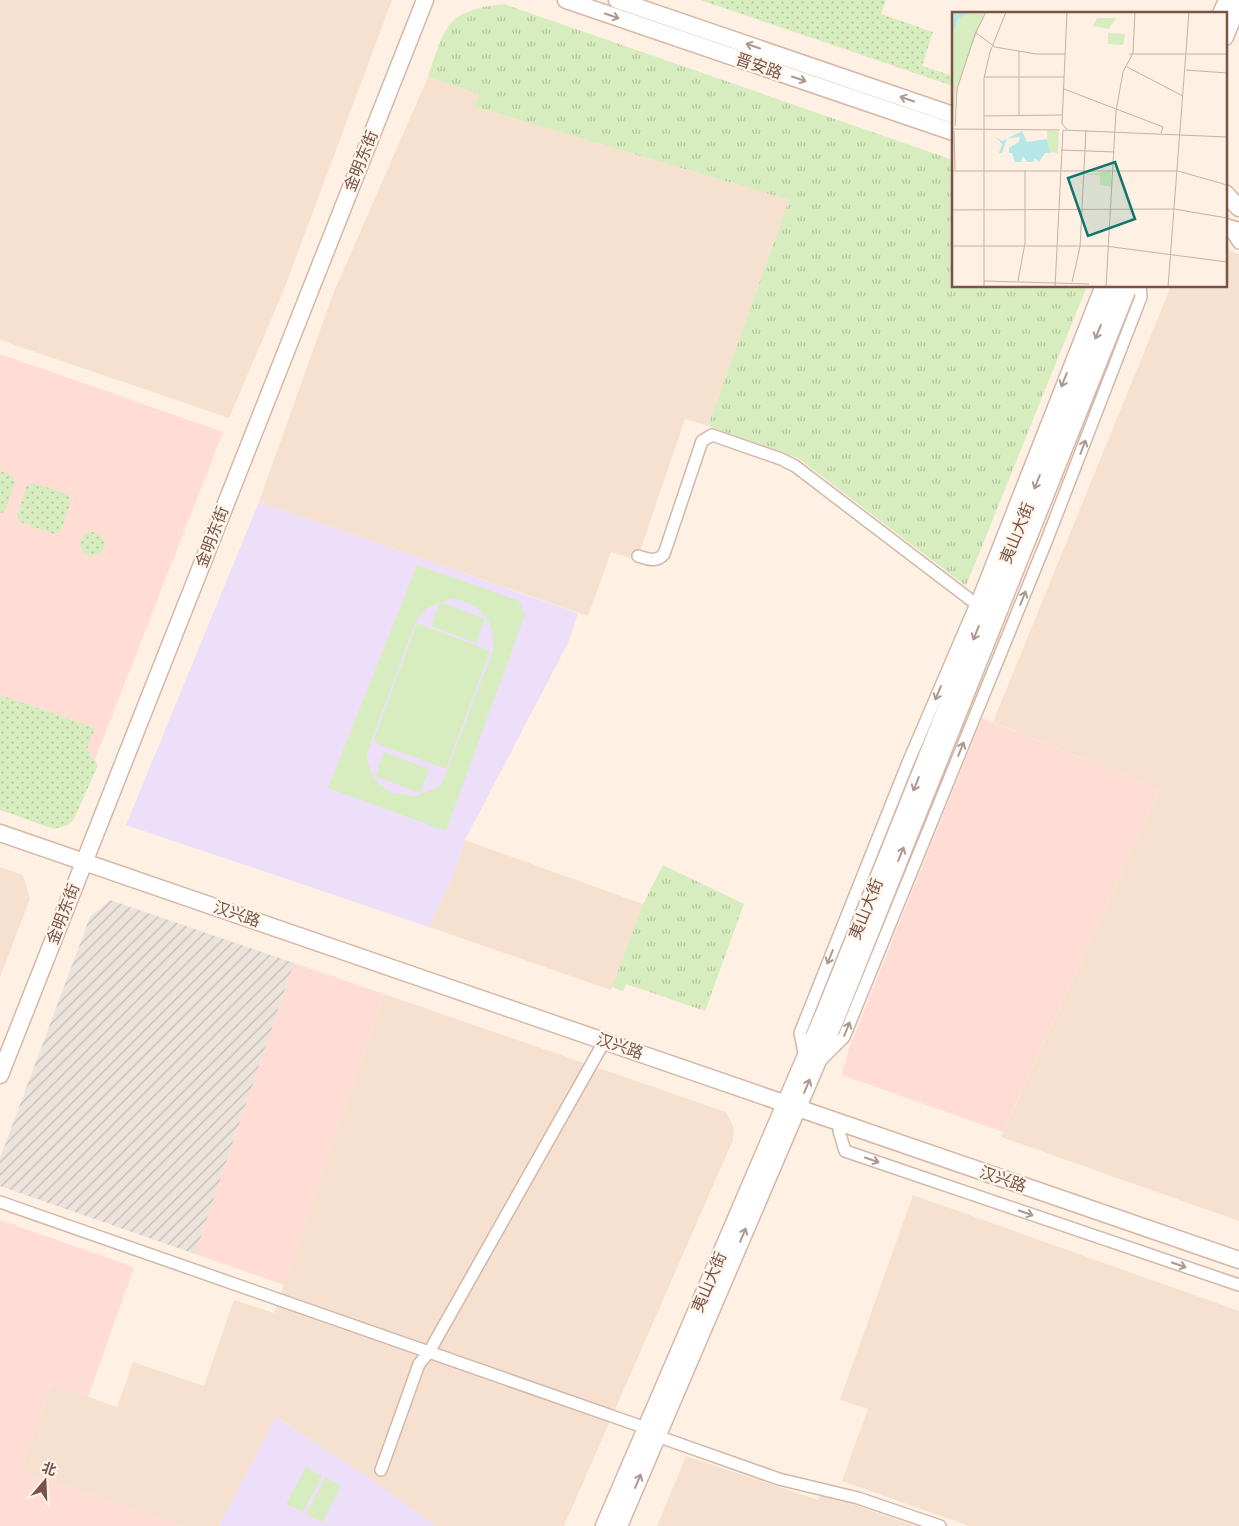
<svg xmlns="http://www.w3.org/2000/svg" width="1239" height="1526" font-family="Roboto,'Noto Sans SC',sans-serif">
	<style>
		.residential { fill: #f6e1d0 }
		.commercial { fill: #ffddd5 }
		.industrial { fill: url(#industrial-furrows) }
		.education { fill: #eddffa }
		.grass { fill: url(#grass-dots) }
		.park { fill: url(#park-tufts) }
		.pitch { fill: #d7edbf; fill-rule: evenodd }
		.lines { fill: none; stroke-linecap: round; stroke-linejoin: round }
		.street-casing { stroke: #d2b8aa; stroke-width: 14 }
		.secondary-casing { stroke: #d6b7a7; stroke-width: 19 }
		.street { stroke: #fff; stroke-width: 11 }
		.secondary { stroke: #fff; stroke-width: 16 }
		.oneway { stroke: #ae9890 }
		.labels { text-anchor: middle; dominant-baseline: central; stroke-width: 4.5; stroke-linejoin: round; paint-order: stroke }
		.street-label { font-size: 16px; fill: #785346; stroke: #fff5ea }
		.inset-road { fill: none; stroke: #c8b1a4; stroke-width: 1 }
		.view { fill: #0f766e; fill-opacity: 0.15; stroke: #0f766e; stroke-width: 2.5 }
		.inset-edge { fill: none; stroke: #785346; stroke-width: 2.5 }
	</style>
	<defs>
		<pattern id="industrial-furrows" width="10" height="10" patternUnits="userSpaceOnUse" patternTransform="scale(1.25)"><rect width="10" height="10" fill="#ede3dd"/><path d="M-1 1l2-2M0 10L10 0M9 11l2-2" fill="none" stroke="#c5bbb5"/></pattern>
		<pattern id="grass-dots" width="8" height="8" patternUnits="userSpaceOnUse" patternTransform="scale(1.25)"><rect width="8" height="8" fill="#d7edbf"/><path d="M2 2h.1M6 6h.1" fill="none" stroke="#b3c39d" stroke-width="1.8" stroke-linecap="round"/></pattern>
		<pattern id="park-tufts" width="24" height="20" patternUnits="userSpaceOnUse" patternTransform="scale(1.25)"><rect width="24" height="20" fill="#d7edbf"/><path d="M3 7l-1-3M5 7V3M7 7l1-3M15 17l-1-3M17 17v-4M19 17l1-3" fill="none" stroke="#b3c39d"/></pattern>
	</defs>
	<rect width="100%" height="100%" fill="#fef0e2"/>
	<g class="residential">
		<path d="M 0,0 L 392,0 L 283,292 L 229,418 L 0,340 Z"/>
		<path d="M 428,77 L 479,94 L 475,107 L 789,200 L 708,426 L 685,419 L 637,560 L 611,552 L 588,616 L 259,502 L 333,294 Z"/>
		<path d="M 1225,249 L 1239,254 L 1239,1221 L 1001,1137 L 1159,790 L 993,722 L 1171,286 L 1225,286 Z"/>
		<path d="M 465,840 L 643,904 L 611,990 L 429,927 L 454,873 Z"/>
		<path d="M 0,867 L 23,875 L 30,899 L 0,977 Z"/>
		<path d="M 384,994 L 726,1112 L 734,1128 L 733,1140 L 564,1526 L 436,1526 L 277,1417 L 219,1526 L 180,1526 L 21,1471 L 51,1384 L 117,1407 L 133,1362 L 204,1386 L 234,1300 L 274,1313 Z"/>
		<path d="M 913,1195 L 1239,1311 L 1239,1526 L 969,1526 L 842,1481 L 868,1409 L 840,1400 Z"/>
		<path d="M 686,1456 L 818,1500 L 821,1493 L 915,1526 L 657,1526 Z"/>
	</g>
	<g class="commercial">
		<path d="M 0,354 L 223,432 L 79,800 L 0,781 Z"/>
		<path d="M 982,718 L 1159,790 L 1003,1132 L 842,1075 L 849,1048 Z"/>
		<path d="M 294,963 L 384,994 L 284,1285 L 195,1254 Z"/>
		<path d="M 0,1220 L 134,1267 L 88,1397 L 51,1384 L 21,1471 L 180,1526 L 0,1526 Z"/>
	</g>
	<path class="industrial" d="M 110,900 L 294,963 L 195,1254 L 0,1186 L 0,1158 L 90,917 Z"/>
	<g class="education">
		<path d="M 259,502 L 578,613 L 569,641 L 465,840 L 454,873 L 429,927 L 126,825 Z"/>
		<path d="M 276,1417 L 367,1477 L 436,1526 L 219,1526 Z"/>
	</g>
	<g class="grass">
		<path d="M 700,0 L 886,0 L 881,14 L 933,32 L 922,66 L 953,76 L 953,86 Z"/>
		<path d="M 0,471 L 12,475 L 15,482 L 5,511 L 0,514 Z"/>
		<path d="M 34,483 L 69,495 L 71,501 L 61,531 L 54,534 L 20,522 L 17,515 L 27,485 Z"/>
		<circle cx="92" cy="544" r="12"/>
		<path d="M 0,695 L 95,728 L 87,749 L 98,765 L 74,819 L 68,825 L 54,829 L 0,810 Z"/>
	</g>
	<g class="park">
		<path d="M 504,4 L 953,160 L 953,286 L 1087,286 L 966,586 L 798,458 L 708,426 L 789,200 L 475,107 L 479,94 L 428,77 C 446,26 444,11 504,4 Z"/>
		<path d="M 663,865 L 744,904 L 705,1011 L 626,984 L 623,991 L 612,987 L 643,904 Z"/>
	</g>
	<g class="pitch">
		<path d="M 417,565 L 519,601 L 525,615 L 446,831 L 328,788 ZM 450,599 C 479,601 497,621 493,650 L 443,781 L 438,787 L 416,796 L 391,793 L 378,783 L 373,776 L 367,760 L 367,752 L 416,621 L 427,608 Z"/>
		<path d="M 440,602 L 485,619 L 476,643 L 431,626 Z"/>
		<path d="M 417,623 L 490,651 L 446,769 L 373,742 Z"/>
		<path d="M 384,752 L 429,769 L 420,793 L 375,776 Z"/>
		<path d="M 306,1467 L 322,1476 L 303,1512 L 286,1504 Z"/>
		<path d="M 325,1477 L 341,1486 L 322,1523 L 306,1514 Z"/>
	</g>
	<g class="lines">
		<defs>
			<g id="street">
				<path d="M 1229,228 L 1239,243"/>
				<path d="M 638,556 C 648,559 656,563 664,554 L 702,441 L 712,435 L 781,459 L 795,466 L 976,604"/>
				<path d="M 805,1057 L 800,1033 L 907,765 L 976,604 L 1101,286"/>
				<path d="M 821,1060 L 844,1037 L 1046,542 L 1141,297 L 1140,286"/>
				<path d="M 839,1131 L 845,1151 L 1239,1285"/>
				<path d="M 0,1202 L 646,1428"/>
				<path d="M 657,1436 L 779,1479 L 858,1498 L 940,1526"/>
				<path d="M 381,1470 L 419,1364 L 429,1352 L 600,1049"/>
			</g>
			<g id="secondary">
				<path d="M 566,0 L 953,132"/>
				<path d="M 617,0 L 953,115"/>
				<path d="M 1221,14 L 1227,0"/>
				<path d="M 1225,37 L 1239,2"/>
				<path d="M 1225,193 L 1239,208"/>
				<path d="M 1225,227 L 1239,231"/>
				<path d="M 0,833 L 1239,1260"/>
				<path d="M 0,1075 L 425,0"/>
				<path d="M 604,1526 L 825,1011 L 1115,286"/>
				<path d="M 619,1526 L 837,1016 L 1129,286"/>
			</g>
		</defs>
		<use href="#street" class="street-casing"/>
		<use href="#secondary" class="secondary-casing"/>
		<use href="#street" class="street"/>
		<use href="#secondary" class="secondary"/>
	</g>
	<defs><path id="oneway-shaft" d="M-6 0H5M1.5-3L5.5 0L1.5 3" fill="none" stroke-width="1.6" stroke-linecap="round" stroke-linejoin="round" transform="scale(1.25)"/></defs>
	<g class="oneway">
		<use href="#oneway-shaft" transform="translate(612 16) rotate(19)"/>
		<use href="#oneway-shaft" transform="translate(753 46) rotate(-161)"/>
		<use href="#oneway-shaft" transform="translate(799 79) rotate(19)"/>
		<use href="#oneway-shaft" transform="translate(907 99) rotate(-161)"/>
		<use href="#oneway-shaft" transform="translate(1098 332) rotate(112)"/>
		<use href="#oneway-shaft" transform="translate(1064 380) rotate(112)"/>
		<use href="#oneway-shaft" transform="translate(1083 447) rotate(-69)"/>
		<use href="#oneway-shaft" transform="translate(1037 482) rotate(112)"/>
		<use href="#oneway-shaft" transform="translate(1023 598) rotate(-68)"/>
		<use href="#oneway-shaft" transform="translate(976 633) rotate(112)"/>
		<use href="#oneway-shaft" transform="translate(938 693) rotate(113)"/>
		<use href="#oneway-shaft" transform="translate(961 749) rotate(-68)"/>
		<use href="#oneway-shaft" transform="translate(916 784) rotate(112)"/>
		<use href="#oneway-shaft" transform="translate(901 854) rotate(-68)"/>
		<use href="#oneway-shaft" transform="translate(830 957) rotate(112)"/>
		<use href="#oneway-shaft" transform="translate(847 1029) rotate(-68)"/>
		<use href="#oneway-shaft" transform="translate(807 1086) rotate(-67)"/>
		<use href="#oneway-shaft" transform="translate(872 1160) rotate(19)"/>
		<use href="#oneway-shaft" transform="translate(1026 1213) rotate(19)"/>
		<use href="#oneway-shaft" transform="translate(743 1235) rotate(-67)"/>
		<use href="#oneway-shaft" transform="translate(1179 1265) rotate(19)"/>
		<use href="#oneway-shaft" transform="translate(638 1481) rotate(-67)"/>
	</g>
	<g class="labels">
		<g class="street-label">
			<text transform="translate(759 66) rotate(19)">晋安路</text>
			<text transform="translate(361 161) rotate(-68)">金明东街</text>
			<text transform="translate(1017 533) rotate(-68)">夷山大街</text>
			<text transform="translate(212 537) rotate(-69)">金明东街</text>
			<text transform="translate(866 909) rotate(-68)">夷山大街</text>
			<text transform="translate(63 914) rotate(-69)">金明东街</text>
			<text transform="translate(237 914) rotate(19)">汉兴路</text>
			<text transform="translate(620 1046) rotate(19)">汉兴路</text>
			<text transform="translate(1003 1179) rotate(19)">汉兴路</text>
			<text transform="translate(709 1282) rotate(-67)">夷山大街</text>
		</g>
	</g>
	<g transform="translate(952 12)">
		<rect width="275" height="275" fill="#fef0e2"/>
		<path d="M 145,6 L 164,6 L 157,17 L 141,14 Z" fill="#d7edbf"/>
		<path d="M 0,0 L 33,0 L 4,77 L 1,114 ZM 95,118 L 107,120 L 106,141 L 96,140 ZM 159,159 L 160,175 L 148,173 L 148,163 L 133,163 Z" fill="#d7edbf"/>
		<path d="M 156,21 L 173,22 L 171,33 L 156,32 Z" fill="#d7edbf"/>
		<path d="M 0,0 L 16,0 L 5,8 L 2,21 ZM 70,119 L 75,130 L 95,127 L 98,141 L 93,141 L 87,150 L 83,146 L 81,150 L 75,150 L 71,144 L 69,150 L 63,150 L 60,141 L 47,141 L 50,132 L 44,125 L 50,129 ZM 68,125 L 67,130 L 57,136 L 57,141 L 50,141 L 55,126 Z" fill="#b5e7e9" fill-rule="evenodd"/>
		<path class="inset-road" d="M 23,20 L 43,35 L 84,42 L 113,42M 67,39 L 67,103M 177,42 L 275,42M 175,55 L 231,84M 234,58 L 275,61M 32,65 L 112,65M 112,77 L 211,115 L 209,121M 32,104 L 110,103M 3,114 L 5,77 L 23,22 L 34,0M 0,117 L 108,118M 115,117 L 110,112 L 115,0M 2,119 L 3,158M 109,138 L 162,140M 0,159 L 226,159 L 275,173M 0,198 L 222,197 L 275,206M 0,234 L 153,234 L 275,250M 32,269 L 137,272M 66,269 L 73,231 L 73,158M 120,270 L 128,235 L 134,118M 32,275 L 32,66 L 38,40 L 54,0M 103,275 L 111,118 L 275,125M 154,275 L 164,99 L 171,60 L 181,41 L 183,0M 216,275 L 237,0"/>
		<path class="view" d="M 163,150 L 183,207 L 136,224 L 116,166 Z"/>
		<rect width="275" height="275" class="inset-edge"/>
	</g>
	<g transform="translate(45 1481) rotate(19)" stroke="#fff5ea" stroke-width="4" paint-order="stroke">
	<path d="M0-4L9 19L0 12L-9 19Z" fill="#785346"/>
	<text y="-8" font-size="14" font-weight="bold" text-anchor="middle" fill="#785346">北</text>
	</g>
</svg>
